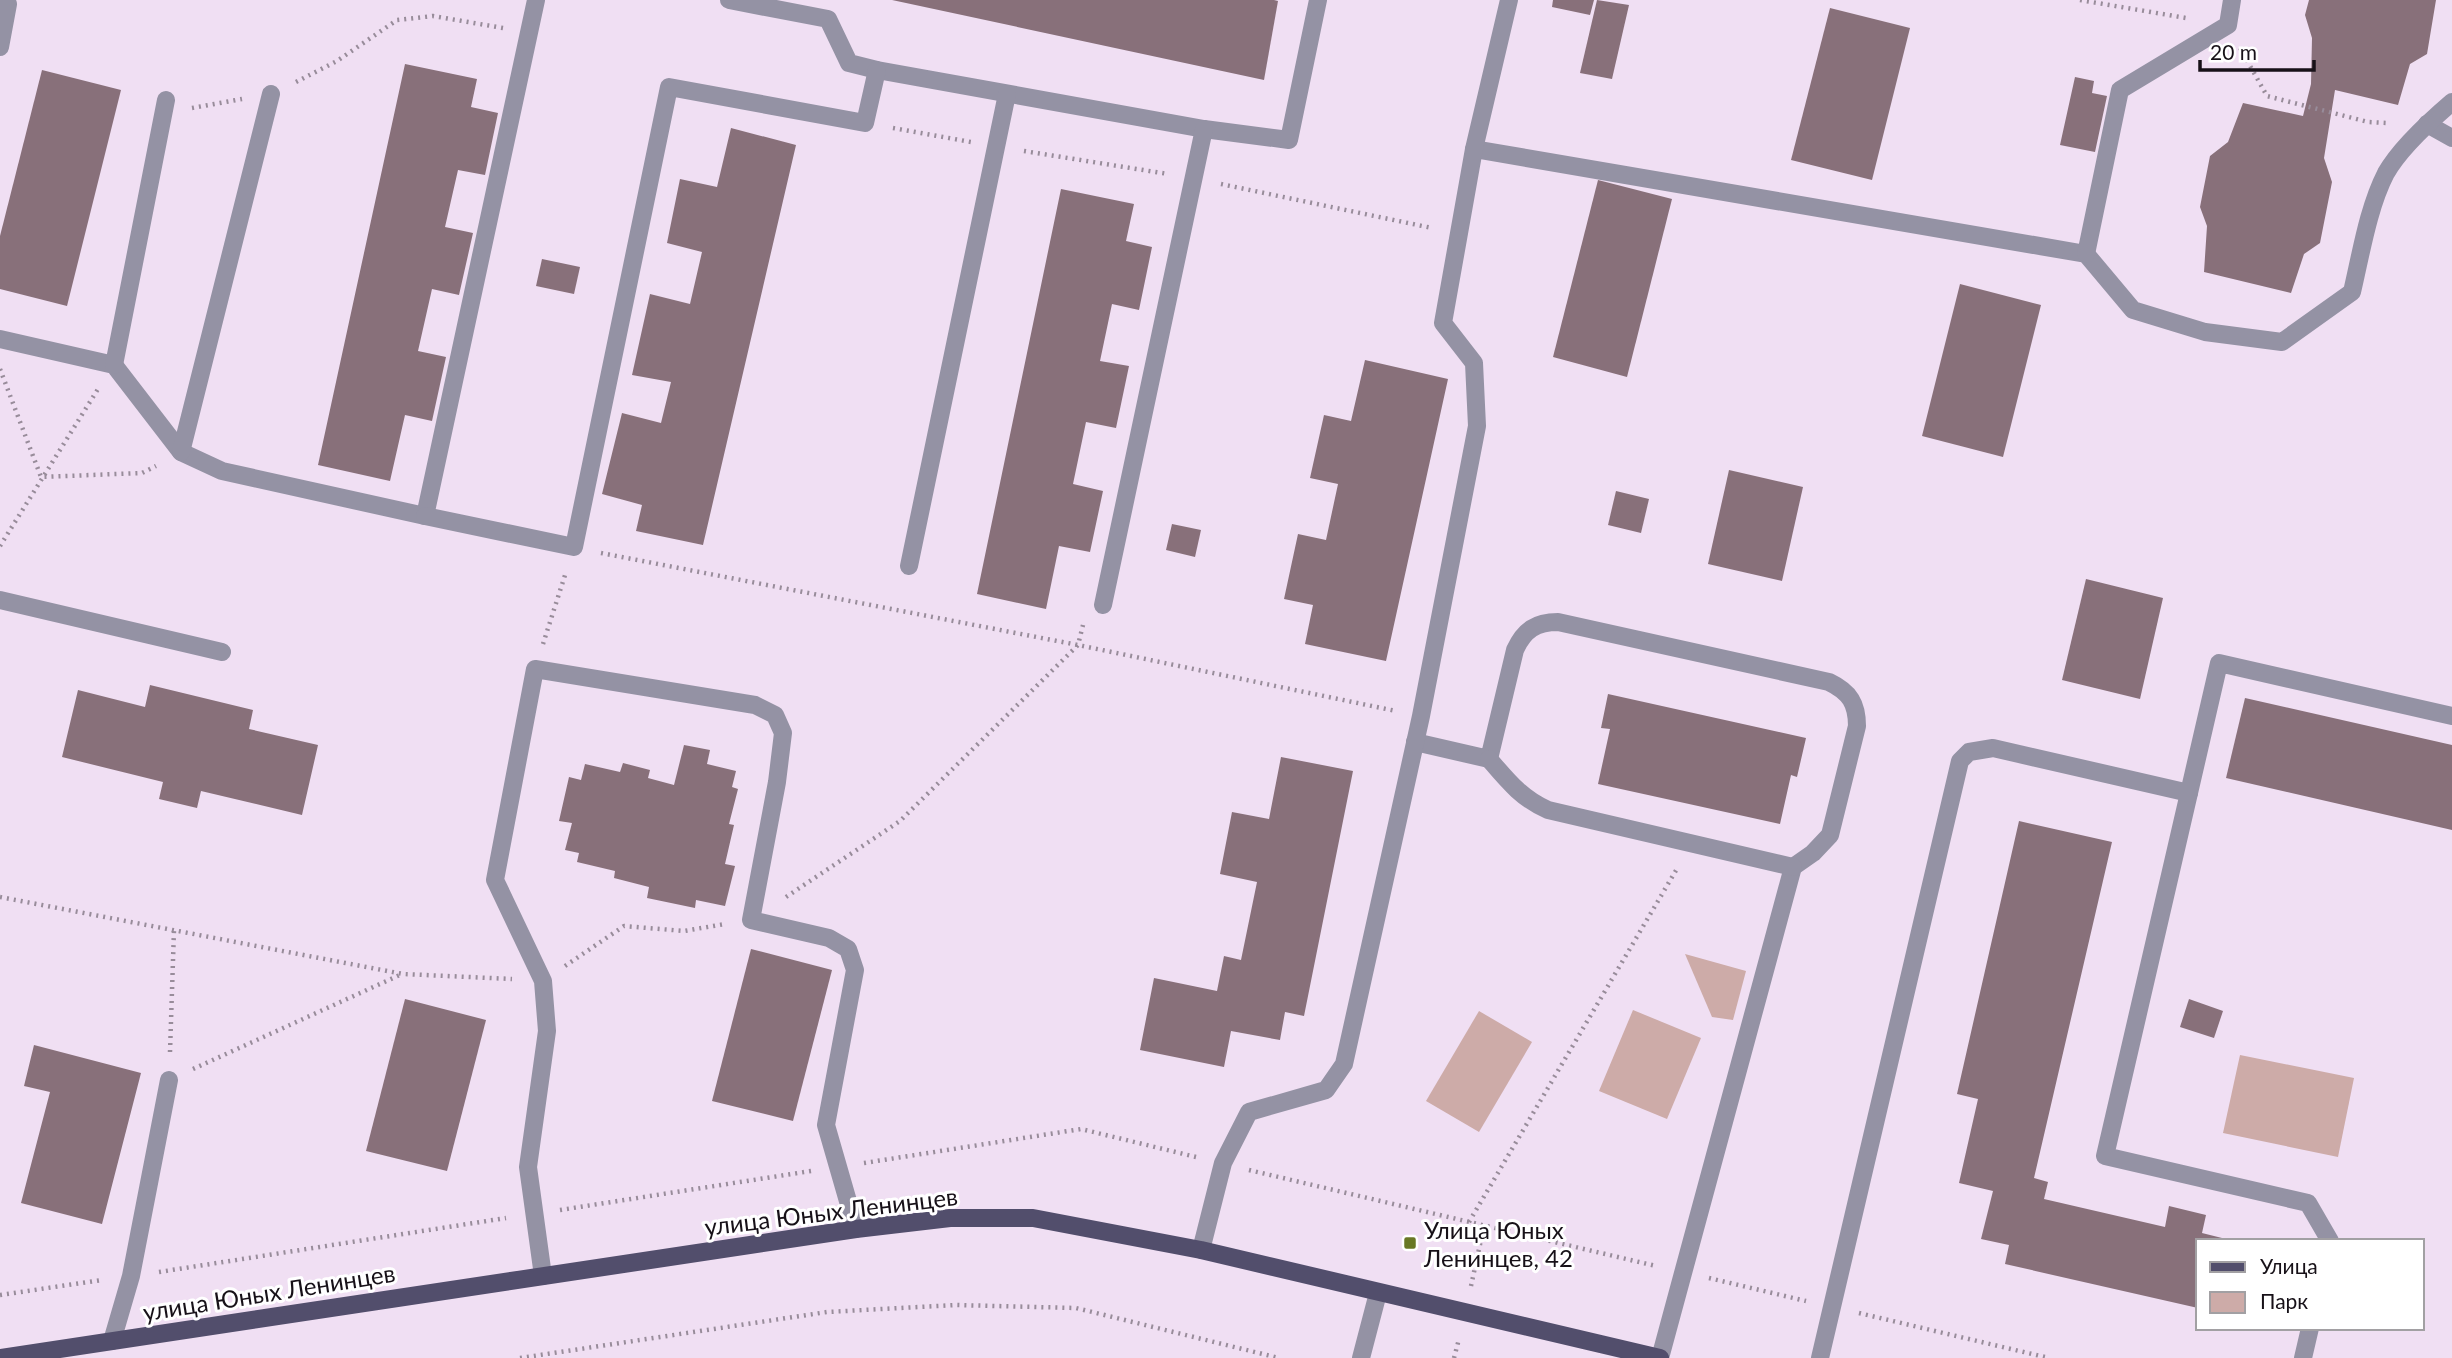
<svg xmlns="http://www.w3.org/2000/svg" width="2452" height="1358" font-family="Lato,sans-serif">
	<style>
		.green { fill: #cdaba8 }
		.building { fill: #88707a }
		.lines { fill: none; stroke-linecap: round; stroke-linejoin: round }
		.path { stroke: #988c9a; stroke-width: 4.5; stroke-dasharray: 2 5; stroke-linecap: butt }
		.minor { stroke: #9492a4; stroke-width: 18 }
		.major { stroke: #524e6c; stroke-width: 18 }
		.poi-dot { fill: #687724; stroke: #fff; stroke-width: 2.5 }
		.labels { text-anchor: middle; dominant-baseline: central; stroke-width: 6; stroke-linejoin: round; paint-order: stroke }
		.street-label { font-size: 24px; fill: #171118; stroke: #fff }
		.poi-label { font-size: 24px; fill: #171118; stroke: #fff; text-anchor: start }
	</style>
	<rect width="100%" height="100%" fill="#f0dff3"/>
	<g class="green">
		<path d="M 1685,954 L 1746,971 L 1733,1020 L 1712,1017 Z"/>
		<path d="M 1633,1010 L 1701,1038 L 1667,1119 L 1599,1091 Z"/>
		<path d="M 1479,1011 L 1532,1042 L 1479,1132 L 1426,1101 Z"/>
		<path d="M 2240,1055 L 2354,1078 L 2338,1157 L 2223,1133 Z"/>
	</g>
	<g class="building">
		<path d="M 892,0 L 1274,0 L 1278,1 L 1264,80 Z"/>
		<path d="M 1553,0 L 1594,0 L 1590,15 L 1552,7 Z"/>
		<path d="M 1597,0 L 1629,5 L 1612,79 L 1580,73 Z"/>
		<path d="M 2309,0 L 2436,0 L 2427,54 L 2410,64 L 2398,105 L 2335,90 L 2324,158 L 2332,182 L 2320,243 L 2304,254 L 2291,293 L 2204,272 L 2207,226 L 2200,207 L 2210,156 L 2228,142 L 2243,103 L 2303,116 L 2311,84 L 2312,38 L 2305,15 Z"/>
		<path d="M 1830,8 L 1910,28 L 1872,180 L 1791,160 Z"/>
		<path d="M 405,64 L 477,79 L 471,107 L 498,113 L 485,175 L 458,170 L 445,227 L 473,233 L 459,295 L 432,289 L 418,351 L 446,357 L 432,421 L 405,415 L 390,481 L 318,465 Z"/>
		<path d="M 42,70 L 121,90 L 67,306 L 0,289 L 0,236 Z"/>
		<path d="M 2075,77 L 2094,81 L 2092,93 L 2107,96 L 2095,152 L 2060,145 Z"/>
		<path d="M 731,128 L 796,145 L 703,545 L 636,531 L 642,505 L 602,494 L 622,413 L 661,423 L 671,382 L 632,375 L 650,294 L 690,304 L 702,252 L 667,243 L 680,179 L 717,187 Z"/>
		<path d="M 1598,180 L 1672,199 L 1627,377 L 1553,357 Z"/>
		<path d="M 1061,189 L 1134,204 L 1126,241 L 1152,247 L 1139,310 L 1112,304 L 1100,361 L 1129,366 L 1116,428 L 1086,422 L 1073,484 L 1103,491 L 1090,552 L 1059,546 L 1046,609 L 977,594 Z"/>
		<path d="M 542,259 L 580,267 L 574,294 L 536,286 Z"/>
		<path d="M 1960,284 L 2041,305 L 2003,457 L 1922,436 Z"/>
		<path d="M 1365,360 L 1448,379 L 1386,661 L 1305,644 L 1313,605 L 1284,599 L 1298,534 L 1326,540 L 1338,484 L 1310,478 L 1324,415 L 1351,421 Z"/>
		<path d="M 1729,470 L 1803,487 L 1782,581 L 1708,564 Z"/>
		<path d="M 1616,491 L 1649,499 L 1641,533 L 1608,525 Z"/>
		<path d="M 1172,524 L 1201,530 L 1195,557 L 1166,550 Z"/>
		<path d="M 2086,579 L 2163,598 L 2140,699 L 2062,680 Z"/>
		<path d="M 150,685 L 253,710 L 249,729 L 318,745 L 302,815 L 201,791 L 197,808 L 159,799 L 163,782 L 62,757 L 78,690 L 145,707 Z"/>
		<path d="M 1608,694 L 1806,738 L 1797,777 L 1791,775 L 1780,824 L 1598,784 L 1610,729 L 1601,728 Z"/>
		<path d="M 2245,698 L 2452,745 L 2452,830 L 2226,778 Z"/>
		<path d="M 684,745 L 710,750 L 707,764 L 736,771 L 732,787 L 738,789 L 729,824 L 734,825 L 725,864 L 735,866 L 725,906 L 696,900 L 695,908 L 647,898 L 649,887 L 614,878 L 615,871 L 577,862 L 579,853 L 565,850 L 572,823 L 559,821 L 569,777 L 581,780 L 585,764 L 620,772 L 623,763 L 650,770 L 648,778 L 674,785 Z"/>
		<path d="M 1281,757 L 1353,771 L 1304,1016 L 1285,1012 L 1280,1040 L 1231,1031 L 1224,1067 L 1140,1050 L 1154,978 L 1217,991 L 1224,956 L 1241,960 L 1257,882 L 1220,874 L 1232,812 L 1269,819 Z"/>
		<path d="M 2019,821 L 2112,842 L 2034,1178 L 2048,1182 L 2044,1199 L 2165,1227 L 2169,1206 L 2206,1215 L 2202,1233 L 2230,1240 L 2198,1241 L 2198,1308 L 2005,1264 L 2009,1245 L 1981,1239 L 1993,1191 L 1959,1183 L 1978,1099 L 1957,1094 Z"/>
		<path d="M 751,949 L 832,970 L 793,1121 L 712,1101 Z"/>
		<path d="M 405,999 L 486,1020 L 447,1171 L 366,1151 Z"/>
		<path d="M 2189,999 L 2223,1011 L 2214,1038 L 2180,1027 Z"/>
		<path d="M 34,1045 L 141,1073 L 102,1224 L 21,1203 L 50,1092 L 24,1086 Z"/>
	</g>
	<g class="lines">
		<g class="path">
			<path d="M 2080,0 L 2186,18"/>
			<path d="M 2240,48 L 2267,96 L 2368,122 L 2388,123"/>
			<path d="M 296,82 L 337,61 L 397,20 L 433,16 L 503,28"/>
			<path d="M 192,108 L 242,99"/>
			<path d="M 893,128 L 971,142"/>
			<path d="M 1024,151 L 1168,174"/>
			<path d="M 1221,184 L 1432,228"/>
			<path d="M 0,369 L 41,477 L 142,473 L 156,466"/>
			<path d="M 0,546 L 98,389"/>
			<path d="M 601,553 L 1078,645 L 1396,711"/>
			<path d="M 543,644 L 566,572"/>
			<path d="M 0,897 L 403,974 L 512,979"/>
			<path d="M 786,897 L 900,821 L 1078,645 L 1083,625"/>
			<path d="M 565,966 L 624,926 L 684,931 L 725,924"/>
			<path d="M 170,1052 L 174,930"/>
			<path d="M 193,1069 L 402,974"/>
			<path d="M 864,1163 L 1081,1129 L 1196,1157"/>
			<path d="M 1249,1170 L 1656,1266"/>
			<path d="M 560,1210 L 811,1171"/>
			<path d="M 1469,1222 L 1678,867"/>
			<path d="M 159,1272 L 506,1218"/>
			<path d="M 1709,1278 L 1806,1301"/>
			<path d="M 1471,1286 L 1484,1226"/>
			<path d="M 0,1295 L 102,1280"/>
			<path d="M 1859,1313 L 2049,1358"/>
			<path d="M 520,1358 L 827,1312 L 956,1305 L 1076,1308 L 1279,1358"/>
			<path d="M 1454,1358 L 1459,1339"/>
		</g>
		<g class="minor">
			<path d="M 729,0 L 828,19 L 849,63 L 877,70 L 1204,129 L 1289,140 L 1318,0"/>
			<path d="M 0,47 L 8,4"/>
			<path d="M 2427,124 L 2452,138"/>
			<path d="M 1474,149 L 2086,254 L 2133,310 L 2205,332 L 2282,342 L 2352,292 C 2361,254 2368,208 2386,173 C 2400,148 2431,120 2452,102"/>
			<path d="M 2086,254 L 2120,90 L 2228,25 L 2232,0"/>
			<path d="M 0,339 L 114,365 L 181,452 L 222,471 L 425,516 L 536,0"/>
			<path d="M 114,365 L 166,100"/>
			<path d="M 181,452 L 271,94"/>
			<path d="M 425,516 L 574,547 L 669,87 L 865,123 L 877,70"/>
			<path d="M 909,566 L 1007,94"/>
			<path d="M 0,600 L 222,652"/>
			<path d="M 1103,605 L 1204,129"/>
			<path d="M 1415,742 L 1489,759 L 1515,650 C 1524,630 1536,622 1558,622 L 1829,682 C 1850,692 1857,704 1857,726 L 1830,835 L 1813,853 L 1793,867 L 1660,1358"/>
			<path d="M 1489,759 C 1507,780 1522,799 1548,810 L 1793,867"/>
			<path d="M 2189,793 L 2105,1156 L 2308,1203 L 2330,1241"/>
			<path d="M 1201,1250 L 1223,1163 L 1249,1112 L 1326,1090 L 1344,1064 L 1421,716 L 1477,426 L 1474,363 L 1443,323 L 1474,149 L 1509,0"/>
			<path d="M 543,1276 L 528,1167 L 547,1031 L 543,981 L 495,880 L 535,669 L 755,705 L 775,715 L 783,733 L 777,782 L 751,920 L 829,938 L 848,949 L 855,970 L 826,1125 L 856,1229"/>
			<path d="M 112,1341 L 131,1276 L 169,1080"/>
			<path d="M 1361,1358 L 1378,1293"/>
			<path d="M 1820,1358 L 1960,761 L 1969,752 L 1993,748 L 2189,793 L 2219,663 L 2452,716"/>
			<path d="M 2303,1358 L 2310,1328"/>
		</g>
		<path class="major" d="M 0,1358 L 856,1229 L 950,1218 L 1033,1218 L 1201,1250 L 1660,1358"/>
	</g>
	<rect class="poi-dot" x="1403" y="1236" width="14" height="14" rx="3.5"/>
	<g class="labels">
		<g class="street-label">
			<text transform="translate(831 1211) rotate(-7)">улица Юных Ленинцев</text>
			<text transform="translate(269 1292) rotate(-9)">улица Юных Ленинцев</text>
		</g>
		<g class="poi-label">
			<text x="1424" y="1229">Улица Юных<tspan x="1424" dy="28">Ленинцев, 42</tspan></text>
		</g>
	</g>
	<rect x="2196" y="1239" width="228" height="91" fill="#ffffff" stroke="#a2a0a3" stroke-width="2"/>
	<rect x="2210" y="1262" width="35" height="10" fill="#524e6c" stroke="#a2a0a3" stroke-width="2"/>
	<text x="2260" y="1274" font-size="21" fill="#171118">Улица</text>
	<rect x="2210" y="1292" width="35" height="21" fill="#cdaba8" stroke="#a2a0a3" stroke-width="2"/>
	<text x="2260" y="1309" font-size="21" fill="#171118">Парк</text>
	<path d="M2200 60v10h114v-10" fill="none" stroke="#171118" stroke-width="3.5"/>
	<text x="2210" y="60" font-size="21" fill="#171118" stroke="#ffffff" stroke-width="5" paint-order="stroke">20 m</text>
</svg>
